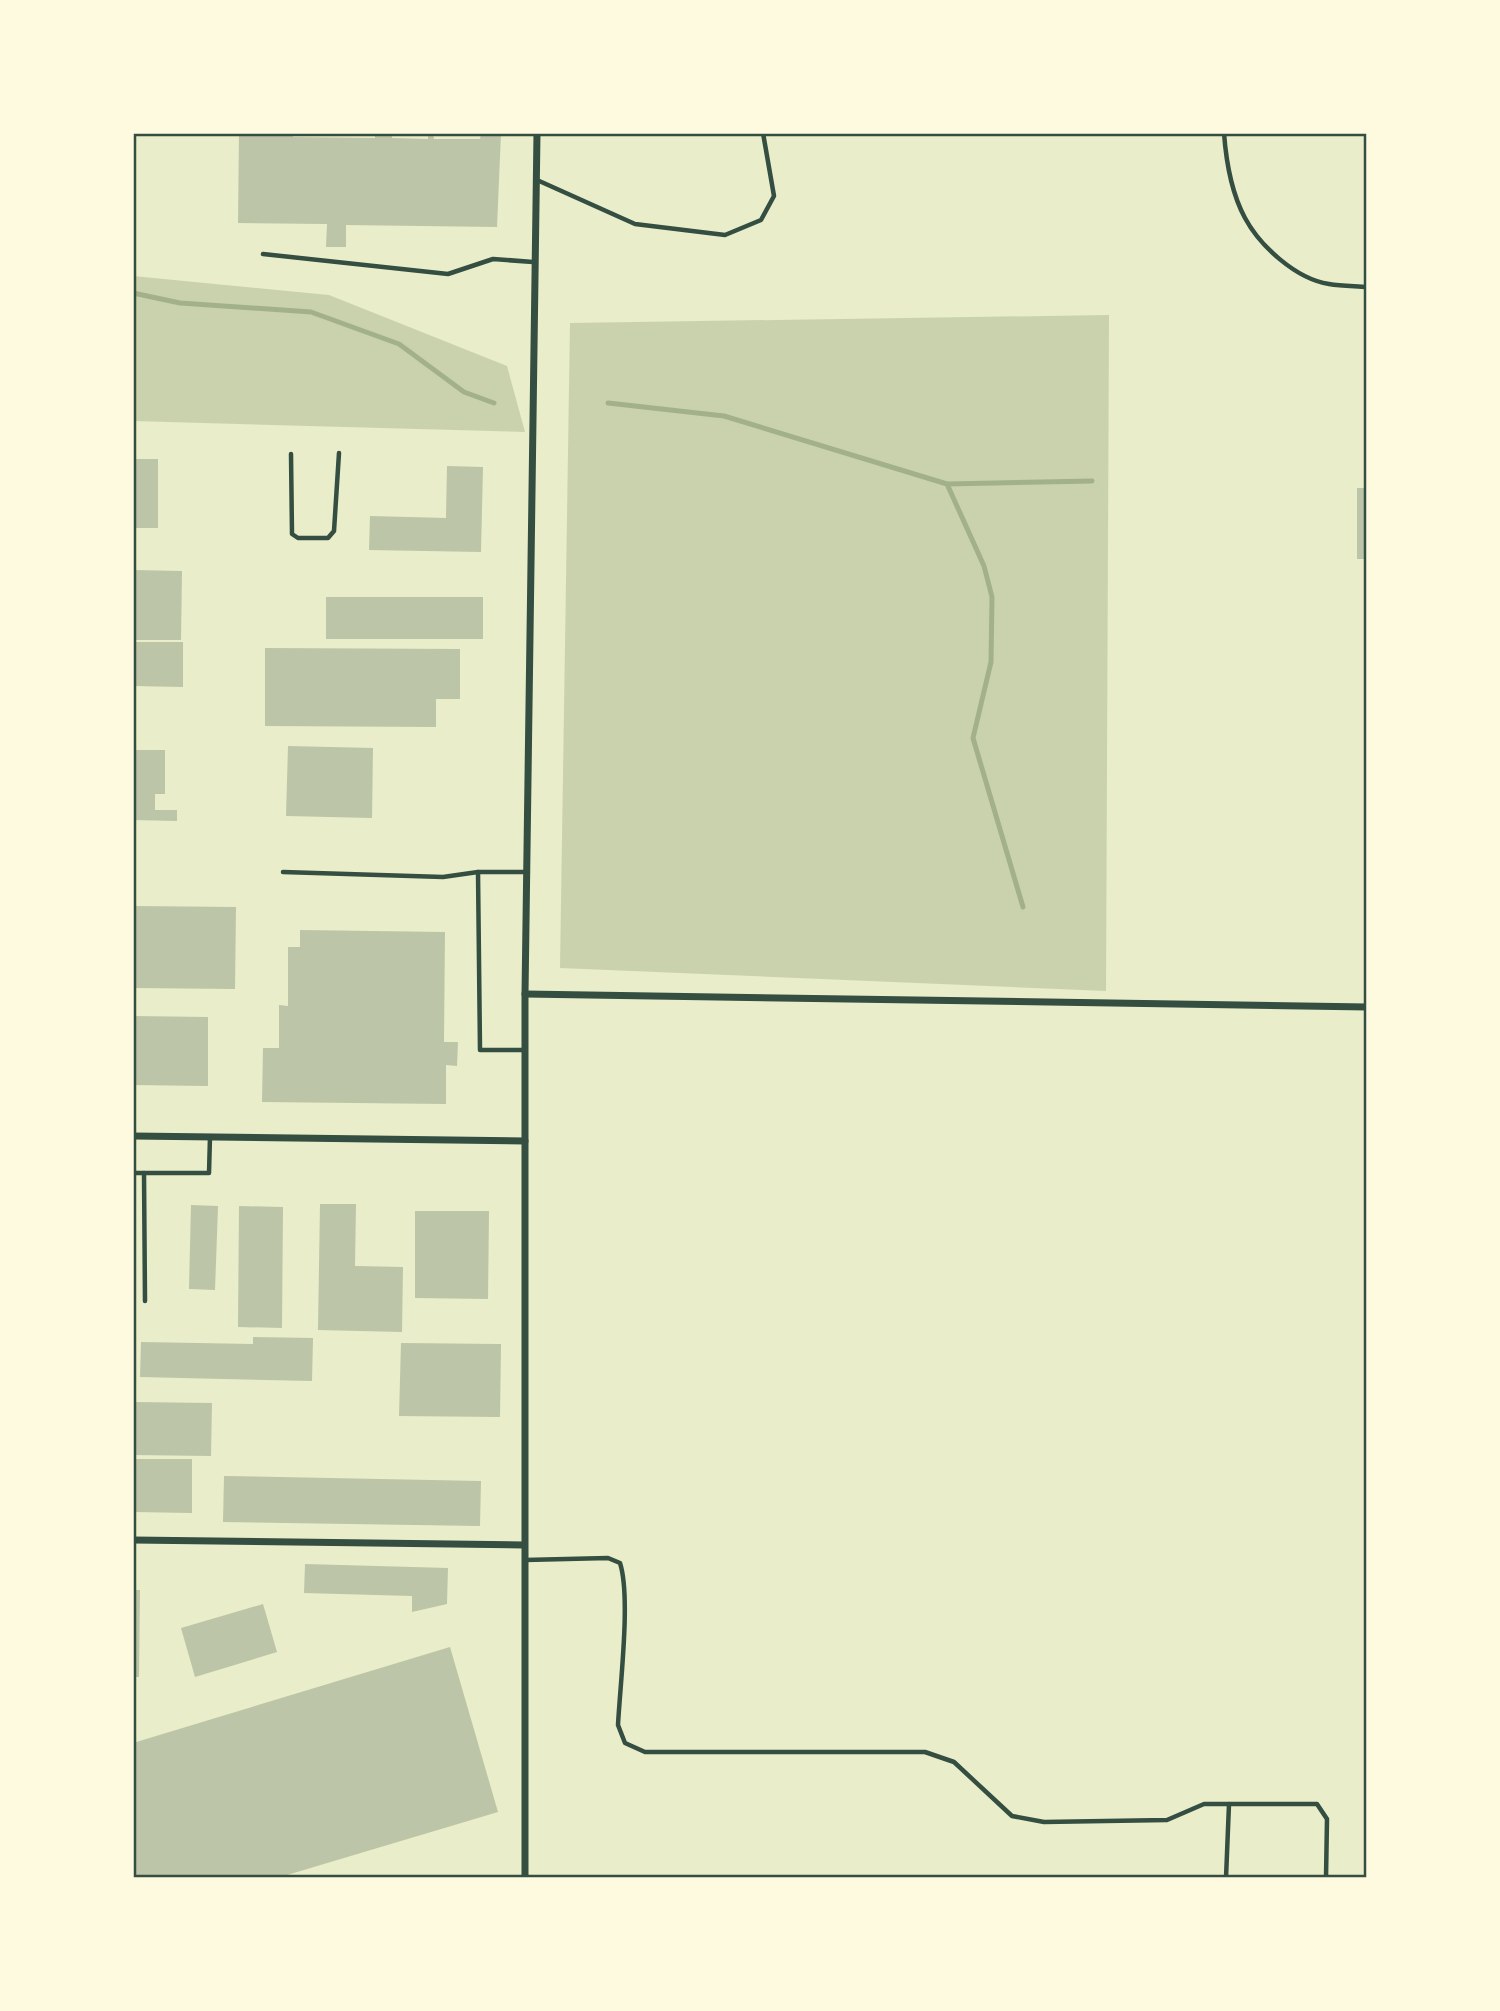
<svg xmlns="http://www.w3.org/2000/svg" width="1500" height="2011" font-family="'Fira Sans',sans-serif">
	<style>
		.green { fill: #cad2ad }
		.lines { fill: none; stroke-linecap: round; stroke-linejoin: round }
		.stream { stroke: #a3b18a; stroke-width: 5 }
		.building { fill: #bcc5a7 }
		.service { stroke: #344e41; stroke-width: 4.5 }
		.minor { stroke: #344e41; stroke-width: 7 }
		.neatline { fill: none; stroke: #344e41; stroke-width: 2.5 }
	</style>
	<rect width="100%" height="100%" fill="#e9edc9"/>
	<g class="green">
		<path d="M 133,276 L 329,295 L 507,366 L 525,432 L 133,421 Z"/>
		<path d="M 1109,315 L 1106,991 L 560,968 L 570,323 Z"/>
	</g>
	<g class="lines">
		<g class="stream">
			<path d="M 133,293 L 180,303 L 311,312 L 399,344 L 464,392 L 494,403"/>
			<path d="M 608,403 L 724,416 L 947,484 L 1092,481"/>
			<path d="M 947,484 L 984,566 L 992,597 L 991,662 L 973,738 L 1023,907"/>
		</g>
	</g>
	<g class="building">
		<path d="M 284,133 L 293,133 L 293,137 L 375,138 L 375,133 L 392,133 L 392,138 L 428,139 L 428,133 L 433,133 L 434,139 L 480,139 L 481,133 L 501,133 L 497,227 L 346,225 L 346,247 L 326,247 L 327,224 L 238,223 L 239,134 Z"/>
		<rect x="133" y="459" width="25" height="69"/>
		<path d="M 447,466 L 483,467 L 481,552 L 369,550 L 370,516 L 446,518 Z"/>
		<rect x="1357" y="488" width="10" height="71"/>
		<path d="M 133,570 L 182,571 L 181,640 L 133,640 Z"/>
		<rect x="326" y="597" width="157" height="42"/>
		<path d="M 133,642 L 183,642 L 183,687 L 133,686 Z"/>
		<path d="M 265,648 L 460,649 L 460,699 L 436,699 L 436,727 L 265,726 Z"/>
		<path d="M 288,746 L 373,748 L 372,818 L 286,816 Z"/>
		<path d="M 133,750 L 165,750 L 165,794 L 155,794 L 155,810 L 177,810 L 177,821 L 133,820 Z"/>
		<path d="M 133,906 L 236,907 L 235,989 L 133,988 Z"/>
		<path d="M 300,930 L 445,932 L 444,1042 L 458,1042 L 457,1066 L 446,1065 L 446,1104 L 262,1102 L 263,1048 L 279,1048 L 279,1005 L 288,1006 L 288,947 L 300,947 Z"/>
		<path d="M 133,1016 L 208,1017 L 208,1086 L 133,1085 Z"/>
		<path d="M 320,1204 L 356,1204 L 355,1266 L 403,1267 L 402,1332 L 318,1330 Z"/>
		<path d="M 191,1205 L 218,1206 L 215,1290 L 189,1289 Z"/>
		<path d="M 239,1206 L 283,1207 L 282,1328 L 238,1327 Z"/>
		<path d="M 415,1211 L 489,1211 L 488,1299 L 415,1298 Z"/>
		<path d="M 253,1337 L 313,1338 L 312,1381 L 140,1377 L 141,1342 L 253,1344 Z"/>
		<path d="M 401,1343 L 501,1344 L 500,1417 L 399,1416 Z"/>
		<path d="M 133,1402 L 212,1403 L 211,1456 L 133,1455 Z"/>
		<path d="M 133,1459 L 192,1459 L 192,1513 L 133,1512 Z"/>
		<path d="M 224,1476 L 481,1481 L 480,1526 L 223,1522 Z"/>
		<path d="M 305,1564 L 448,1568 L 447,1604 L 412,1612 L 412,1596 L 304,1593 Z"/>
		<path d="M 133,1590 L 140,1590 L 139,1677 L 133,1677 Z"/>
		<path d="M 263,1604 L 277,1652 L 195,1677 L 181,1628 Z"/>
		<path d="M 450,1647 L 498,1812 L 277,1878 L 133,1878 L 133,1743 Z"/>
	</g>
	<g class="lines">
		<g class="service">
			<path d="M 1224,133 C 1226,160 1232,194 1245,218 C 1260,246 1296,279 1329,284 C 1341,286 1354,286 1367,287"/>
			<path d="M 537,180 L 635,224 L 725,235 L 761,220 L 774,196 L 763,133"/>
			<path d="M 263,254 L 448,274 L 493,259 L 533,262"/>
			<path d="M 291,454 L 292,534 L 298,538 L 328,538 L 334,531 L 339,453"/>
			<path d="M 283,872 L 443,877 L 478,872"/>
			<path d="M 524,1050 L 480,1050 L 478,872 L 528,872"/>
			<path d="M 133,1173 L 144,1173 L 145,1301"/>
			<path d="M 144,1173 L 209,1173 L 210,1137"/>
			<path d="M 525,1560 L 608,1558 L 620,1563 C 631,1597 620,1685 618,1725 L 625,1743 L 645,1752 L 925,1752 L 954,1762 L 1012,1816 L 1044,1822 L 1167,1820 L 1204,1804 L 1317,1804 L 1327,1819 L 1326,1878"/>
			<path d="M 1226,1878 L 1229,1804"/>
		</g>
		<g class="minor">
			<path d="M 525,994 L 1367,1007"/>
			<path d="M 133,1136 L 525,1141"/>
			<path d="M 133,1540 L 524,1545"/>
			<path d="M 525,1878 L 525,994 L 537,133"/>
		</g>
	</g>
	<rect width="1500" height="2011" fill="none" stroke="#fefae0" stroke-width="270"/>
	<rect x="135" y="135" width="1230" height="1741" class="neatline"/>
</svg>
